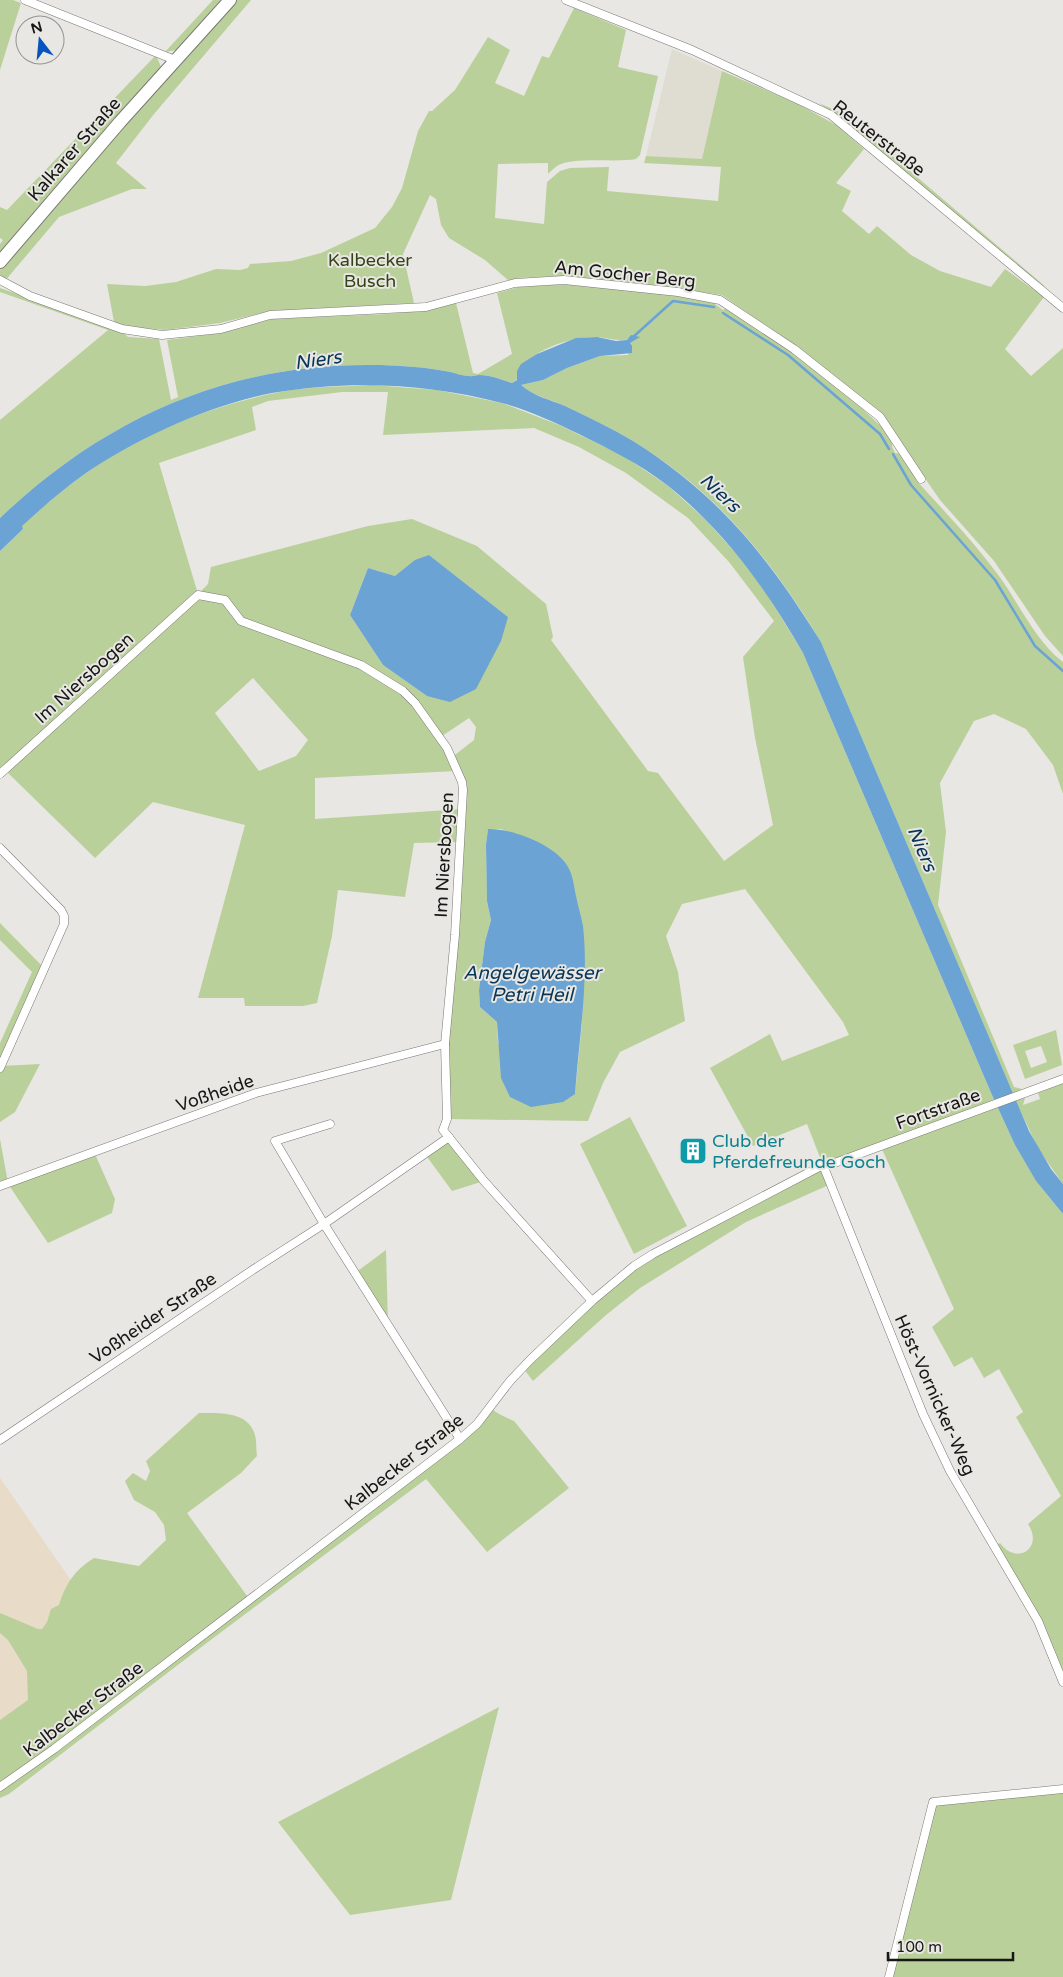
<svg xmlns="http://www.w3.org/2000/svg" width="1063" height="1977" font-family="'Varela Round',sans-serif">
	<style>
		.built { fill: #dfddd1 }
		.medical { fill: #e8dbc8 }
		.green { fill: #bad09a; fill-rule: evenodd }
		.water { fill: #6aa3d4 }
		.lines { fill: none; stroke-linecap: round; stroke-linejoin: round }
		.stream { stroke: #6aa3d4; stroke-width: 2.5 }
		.street-casing { stroke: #797874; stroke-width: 9 }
		.primary-casing { stroke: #797874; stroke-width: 14 }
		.street { stroke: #fff; stroke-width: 8 }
		.primary { stroke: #fff; stroke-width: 12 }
		.labels { text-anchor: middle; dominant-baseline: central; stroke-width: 4; stroke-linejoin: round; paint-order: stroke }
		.street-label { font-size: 18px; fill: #171715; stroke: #e8e7e3 }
		.park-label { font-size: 18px; fill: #344414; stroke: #e8e7e3 }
		.culture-label { font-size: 18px; fill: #0d838f; stroke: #e8e7e3; text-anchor: start }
		.water-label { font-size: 19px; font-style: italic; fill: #073556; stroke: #e8e7e3 }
	</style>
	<rect width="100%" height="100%" fill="#e8e7e3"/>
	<path class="built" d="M 672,49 L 722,71 L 702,160 L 646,156 Z"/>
	<path class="medical" d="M 0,1478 L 142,1683 L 0,1787 Z"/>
	<g class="green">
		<path d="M 0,0 L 13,0 L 21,3 L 0,70 Z"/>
		<path d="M 213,0 L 222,0 L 177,50 L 165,52 Z"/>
		<path d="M 237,0 L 251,0 L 154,114 L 116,163 L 147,189 L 132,189 L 59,217 L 4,282 L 0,276 L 0,270 L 130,119 Z"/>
		<path d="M 574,8 L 626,30 L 618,67 L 658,76 L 640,155 L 636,159 C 616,163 573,156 557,166 C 554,168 551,171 548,174 L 548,163 L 498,164 L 495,218 L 544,224 L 547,182 L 560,171 L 570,168 L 609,167 L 607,191 L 718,201 L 721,167 L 644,163 L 646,156 L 702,159 L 722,71 L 798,104 L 836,125 L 864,149 L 836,183 L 851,191 L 842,211 L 869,234 L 877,226 L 911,255 L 940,271 L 991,287 L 1005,269 L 1044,297 L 1005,349 L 1031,376 L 1063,348 L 1063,656 L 1045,636 L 994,561 L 940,500 L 881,415 L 795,346 L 722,295 L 674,288 L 561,276 L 518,278 L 509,281 L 485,260 L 449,238 L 441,225 L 436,199 L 430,195 L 403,254 L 414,303 L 270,311 L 220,323 L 166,330 L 130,327 L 114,322 L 107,284 L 145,286 L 176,282 L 216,269 L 240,270 L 248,268 L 250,264 L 291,261 L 321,253 L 375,228 L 392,207 L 402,188 L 418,131 L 429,111 L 432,111 L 455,90 L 488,37 L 510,50 L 495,83 L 524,96 L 542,56 L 549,58 Z"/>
		<path d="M 156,55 L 161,67 L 0,255 L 0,244 L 3,240 L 0,238 L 0,207 L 7,210 Z"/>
		<path d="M 819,103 L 842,113 L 1047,288 L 1023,272 L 842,119 Z"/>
		<path d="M 568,284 L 673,295 L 714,302 L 715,304 L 723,310 L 727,308 L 792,350 L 855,402 L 885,430 L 893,440 L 892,447 L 895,453 L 902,454 L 910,465 L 916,480 C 944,511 974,542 999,576 C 1020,605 1035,640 1063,662 L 1063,794 L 1053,765 L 1026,729 L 994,714 L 974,721 L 940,783 L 946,832 L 938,905 L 1014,1087 L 1022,1089 L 1013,1094 L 821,642 C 769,557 719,494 633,441 C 611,428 588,417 565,406 C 550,399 533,396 521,385 L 543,380 L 567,368 L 600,356 L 628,355 L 629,343 L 639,337 C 618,343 616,339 597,337 C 579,336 552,344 537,354 C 527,361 523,377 512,383 C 502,380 491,375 480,375 C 476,375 472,377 469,376 C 462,376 456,373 450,372 C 425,367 397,365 371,365 C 226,364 104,419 0,518 L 0,420 L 108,330 L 0,292 L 0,288 L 73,313 L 122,331 L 128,337 L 159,339 L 171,400 L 178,397 L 167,340 L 221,333 L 272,319 L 387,314 L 419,311 L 456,303 L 473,373 L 478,374 L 512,354 L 497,293 L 519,287 Z"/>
		<path d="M 372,385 L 437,390 L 502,403 L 559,425 L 622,455 L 667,485 L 706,520 L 739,557 L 764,589 L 803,653 L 992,1095 L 1015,1145 L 1036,1181 L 1063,1214 L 1063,1682 L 1038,1621 L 994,1547 L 1000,1543 C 1017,1566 1044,1548 1028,1524 L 1061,1496 L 1016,1417 L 1023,1412 L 999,1369 L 984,1378 L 972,1357 L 954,1367 L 932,1327 L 954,1309 L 881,1147 L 823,1165 L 831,1184 L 746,1222 L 640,1288 L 606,1315 L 533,1381 L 523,1368 L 634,1266 L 823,1165 L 807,1124 L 753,1146 L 710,1068 L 770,1034 L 782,1061 L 849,1035 L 843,1022 L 745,889 L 682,904 L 666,936 L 678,972 L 685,1021 L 620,1052 L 603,1083 L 588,1121 L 447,1119 L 445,1044 L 460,842 L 414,843 L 405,897 L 338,890 L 332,936 L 317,1003 L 303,1006 L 245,1006 L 244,998 L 198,998 L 245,825 L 153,802 L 95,858 L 5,770 L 0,774 L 0,551 L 23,529 L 21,526 C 42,508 63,489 86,473 C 140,435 205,408 270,394 C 303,386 338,387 372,385 ZM 342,392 L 388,392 L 383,435 L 534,428 L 579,447 L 626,473 L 688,518 L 729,562 L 774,621 L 743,657 L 755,738 L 773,825 L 724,861 L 658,773 L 648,771 L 551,640 L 553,637 L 546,604 L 477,546 L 412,519 L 368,526 L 211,567 L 208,584 L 198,594 L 159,463 L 256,430 L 252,407 L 268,401 ZM 429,555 L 508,617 L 427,696 L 383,665 L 350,615 L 368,568 L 395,576 ZM 253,678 L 308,740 L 296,756 L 259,771 L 215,713 ZM 469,718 L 476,727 L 474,740 L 451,758 L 439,738 ZM 457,771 L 463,790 L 462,809 L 315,819 L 315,778 ZM 488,829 L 501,829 L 538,843 L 584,947 L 582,1023 L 575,1094 L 498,1043 L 497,1022 L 480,1007 L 479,990 L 485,942 L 491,920 L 487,901 L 486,845 Z"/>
		<path d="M 0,923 L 44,968 L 1,1066 L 40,1064 L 15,1112 L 0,1122 L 0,1043 L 32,972 L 0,940 Z"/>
		<path d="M 1056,1030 L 1062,1065 L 1025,1079 L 1013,1045 ZM 1041,1046 L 1047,1062 L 1031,1068 L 1025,1051 Z"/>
		<path d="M 1063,1083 L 1063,1184 L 1039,1150 L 1015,1100 L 1025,1098 L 1023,1105 L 1040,1099 L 1038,1093 Z"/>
		<path d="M 630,1117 L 687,1226 L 634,1254 L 580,1144 Z"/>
		<path d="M 449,1137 L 484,1181 L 452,1191 L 425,1154 Z"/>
		<path d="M 0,1139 L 8,1183 L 94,1152 L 115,1199 L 112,1213 L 48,1243 L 8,1184 L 0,1186 Z"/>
		<path d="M 386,1250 L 388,1325 L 355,1273 Z"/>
		<path d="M 490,1408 L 499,1414 L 514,1421 L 569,1488 L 487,1552 L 426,1479 L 204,1645 L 9,1794 L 0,1798 L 0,1720 L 28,1700 L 27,1671 L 8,1640 L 0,1633 L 0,1613 L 38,1629 L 42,1629 L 47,1622 L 51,1609 L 59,1605 C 66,1583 75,1570 94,1558 L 139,1566 L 166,1540 L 164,1525 L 155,1512 L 134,1500 L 125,1481 L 133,1473 L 146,1481 L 150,1471 L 146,1461 L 199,1413 C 218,1413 246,1411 254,1432 C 257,1439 256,1449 257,1456 L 241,1473 L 187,1513 L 250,1600 L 429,1464 Z"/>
		<path d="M 499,1707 L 451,1900 L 350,1915 L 278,1822 Z"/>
		<path d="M 1063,1789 L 1063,1977 L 889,1977 L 933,1802 Z"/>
	</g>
	<g class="water">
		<path d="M 631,335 L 640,337 L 630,343 L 632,346 L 632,353 L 600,356 L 567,368 L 543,380 L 521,385 C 533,396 551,400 565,406 C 588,417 611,428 633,441 C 719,495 768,557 821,642 L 1029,1131 L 1051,1169 L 1063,1184 L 1063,1214 L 1036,1181 L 1015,1145 L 992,1095 L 803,653 C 767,590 724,530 667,485 C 640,464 609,449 579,434 C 554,422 528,410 502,403 C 428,383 347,380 272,393 C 212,404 135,439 86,473 C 63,489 42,508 22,526 L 23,529 L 0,551 L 0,518 C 104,419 226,364 371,365 C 397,365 425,367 450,372 C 456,373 462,376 469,376 C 472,377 476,375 479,375 C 491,375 502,380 512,383 L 517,380 L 517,371 L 521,364 L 537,354 L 576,338 L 597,337 L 616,341 L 627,340 Z"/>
		<path d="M 429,555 L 508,617 L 501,641 L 476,689 L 450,702 L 427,696 L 383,665 L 350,615 L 368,568 L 395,576 L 415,560 Z"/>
		<path d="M 488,829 C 511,828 556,845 568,867 C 573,875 574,887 576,896 C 578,906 581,916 583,926 C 589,981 579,1039 575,1094 L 563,1102 L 531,1107 L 510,1097 L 501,1078 L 497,1022 L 480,1007 L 479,990 L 485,942 L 491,920 L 487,901 L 486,845 Z"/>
	</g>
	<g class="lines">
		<g class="stream">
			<path d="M 723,313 L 788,355 L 880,434 L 889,449"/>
			<path d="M 632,338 L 673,301 L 714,307"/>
			<path d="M 893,454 L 911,485 L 995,580 L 1035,646 L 1063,671"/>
		</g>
		<defs>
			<g id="street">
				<path d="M 25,0 L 175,60"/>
				<path d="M 566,0 L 692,50 L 831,115 L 1063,308"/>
				<path d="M 0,280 L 30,296 L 122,329 L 162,335 L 221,329 L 270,315 L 426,307 L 515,283 L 564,280 L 678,292 L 720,300 L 794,349 L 880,417 L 921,479"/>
				<path d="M 0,774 L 198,595 L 225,600 L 241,621 L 361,665 L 403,691 L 415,703 L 447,748 L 462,782 L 463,790 L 455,935 L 445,1044 L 447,1119 L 443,1130 L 484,1181 L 592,1301"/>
				<path d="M 0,848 L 61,910 L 64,916 L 64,924 L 0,1068"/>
				<path d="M 330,1124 L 275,1141 L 324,1224 L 460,1439"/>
				<path d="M 823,1165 L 923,1414 L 950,1471 L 1038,1621 L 1063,1682"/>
				<path d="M 0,1186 L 256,1093 L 445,1044"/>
				<path d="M 0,1440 L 254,1269 L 324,1224 L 449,1137"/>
				<path d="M 0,1787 L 54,1749 L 460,1439 L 477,1424 L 510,1381 L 531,1359 L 592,1301 L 634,1266 L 653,1254 L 823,1165 L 832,1164 L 1063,1079"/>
				<path d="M 889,1977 L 933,1802 L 1063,1789"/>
			</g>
			<path id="primary" d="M 0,262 L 120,122 L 230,0"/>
		</defs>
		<use href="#street" class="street-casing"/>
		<use href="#primary" class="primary-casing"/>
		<use href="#street" class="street"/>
		<use href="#primary" class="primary"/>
	</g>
	<defs>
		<symbol id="building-square" viewBox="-11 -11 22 22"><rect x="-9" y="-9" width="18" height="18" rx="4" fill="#0f9aa8" stroke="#e8e7e3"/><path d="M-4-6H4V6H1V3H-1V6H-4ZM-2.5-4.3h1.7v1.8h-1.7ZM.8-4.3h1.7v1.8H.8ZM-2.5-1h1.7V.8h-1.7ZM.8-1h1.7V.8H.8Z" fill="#fff"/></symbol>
	</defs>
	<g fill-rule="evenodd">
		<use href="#building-square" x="677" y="1135" width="32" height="32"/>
	</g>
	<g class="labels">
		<g class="street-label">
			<text transform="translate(879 138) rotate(38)">Reuterstraße</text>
			<text transform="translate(74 149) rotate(-49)">Kalkarer Straße</text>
			<text transform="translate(625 274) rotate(6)">Am Gocher Berg</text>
			<text transform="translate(84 678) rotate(-42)">Im Niersbogen</text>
			<text transform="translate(444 855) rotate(-87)">Im Niersbogen</text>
			<text transform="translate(215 1093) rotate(-19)">Voßheide</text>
			<text transform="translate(938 1109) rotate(-20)">Fortstraße</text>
			<text transform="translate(153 1318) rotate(-34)">Voßheider Straße</text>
			<text transform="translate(935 1395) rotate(66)">Höst-Vornicker-Weg</text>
			<text transform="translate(404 1462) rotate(-38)">Kalbecker Straße</text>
			<text transform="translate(83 1709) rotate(-37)">Kalbecker Straße</text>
		</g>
		<g class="park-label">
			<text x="370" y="260">Kalbecker<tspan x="370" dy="21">Busch</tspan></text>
		</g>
		<g class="culture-label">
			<text x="712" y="1141">Club der<tspan x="712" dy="21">Pferdefreunde Goch</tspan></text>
		</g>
		<g class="water-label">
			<text transform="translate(318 360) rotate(-8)">Niers</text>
			<text transform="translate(720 493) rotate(43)">Niers</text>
			<text transform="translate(922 849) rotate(67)">Niers</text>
			<text x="532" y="973">Angelgewässer<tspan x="532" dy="22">Petri Heil</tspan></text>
		</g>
	</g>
	<g transform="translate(40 40) rotate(344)"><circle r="24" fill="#e8e7e3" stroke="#949491"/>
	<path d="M0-4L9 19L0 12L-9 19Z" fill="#0654be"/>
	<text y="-8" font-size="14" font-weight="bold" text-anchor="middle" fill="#171715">N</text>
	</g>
	<path d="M888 1952v8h125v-8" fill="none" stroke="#171715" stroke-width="2.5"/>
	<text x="896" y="1952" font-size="15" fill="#171715" stroke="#e8e7e3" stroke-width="4" paint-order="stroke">100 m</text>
</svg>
